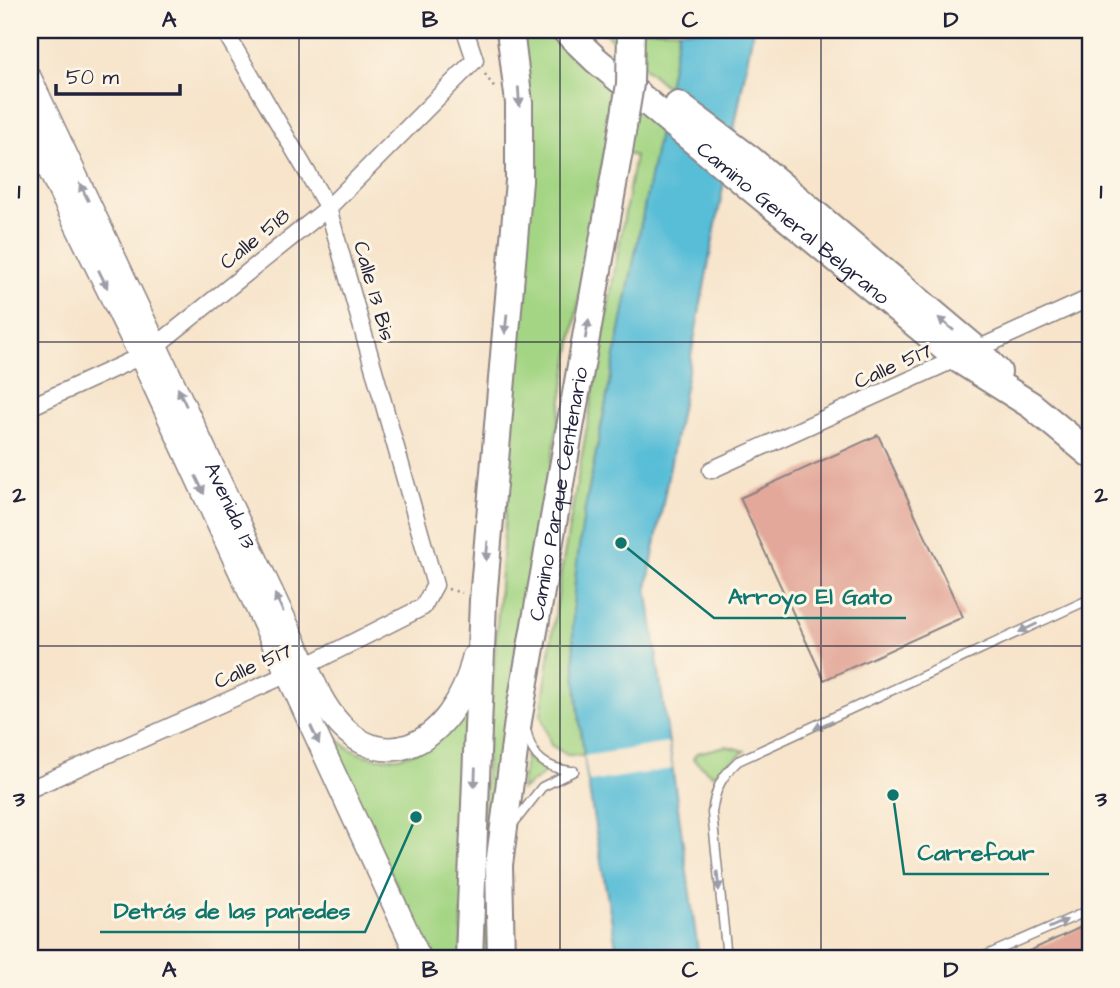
<svg xmlns="http://www.w3.org/2000/svg" width="1120" height="988" font-family="'Architects Daughter',sans-serif">
	<style>
		.green { fill: #a4d584; stroke: #637c60; stroke-width: 2 }
		.water { fill: #59bdd7; stroke: #3e7089; stroke-width: 2 }
		.pier { fill: #f7e4cb }
		.building { fill: #e3a89a }
		.lines { fill: none; stroke-linecap: round; stroke-linejoin: round }
		.lane-casing { stroke: #8c8383; stroke-width: 11 }
		.street-casing { stroke: #8c8383; stroke-width: 19 }
		.secondary-casing { stroke: #8c8383; stroke-width: 26 }
		.primary-casing { stroke: #8c8383; stroke-width: 30 }
		.path { stroke: #8c8383; stroke-width: 2.5; stroke-dasharray: 2 5; stroke-linecap: butt }
		.lane { stroke: #fff; stroke-width: 8 }
		.street { stroke: #fff; stroke-width: 16 }
		.secondary { stroke: #fff; stroke-width: 23 }
		.primary { stroke: #fff; stroke-width: 26 }
		.primary-bridge-casing { stroke: #8c8383; stroke-width: 30; stroke-linecap: butt }
		.primary-bridge { stroke: #fff; stroke-width: 26 }
		.oneway { fill: #9c9ca7 }
		.grid { fill: none; stroke: #22223b; stroke-width: 2; stroke-opacity: 0.55 }
		.labels { text-anchor: middle; dominant-baseline: central; stroke-width: 6; stroke-linejoin: round; paint-order: stroke }
		.street-label { font-size: 21px; fill: #22223b; stroke: #fcf5e5 }
		.leader { fill: none; stroke: #0f766e; stroke-width: 2.5 }
		.callout-dot { fill: #0f766e; stroke: #fcf5e5; stroke-width: 2.5 }
		.callout-label { font-size: 23px; text-anchor: middle; font-weight: bold; fill: #0f766e; stroke: #fcf5e5; stroke-width: 6; stroke-linejoin: round; paint-order: stroke }
		.neatline { fill: none; stroke: #22223b; stroke-width: 2.5 }
		.grid-label { font-size: 23px; text-anchor: middle; font-weight: bold; fill: #22223b }
	</style>
	<rect width="100%" height="100%" fill="#fcf5e5"/>
	<filter id="ink" filterUnits="userSpaceOnUse"><feTurbulence type="fractalNoise" baseFrequency=".0143" numOctaves="2"/><feDisplacementMap in="SourceGraphic" scale="14" xChannelSelector="R" yChannelSelector="G"/><feConvolveMatrix kernelMatrix="1 2 1 2 8 2 1 2 1" color-interpolation-filters="sRGB"/></filter>
	<filter id="wash" filterUnits="userSpaceOnUse"><feTurbulence type="fractalNoise" baseFrequency=".00686" numOctaves="4" result="noise"/><feDisplacementMap in="SourceGraphic" scale="28" xChannelSelector="R" yChannelSelector="G"/><feGaussianBlur stdDeviation="1.57" result="paint"/><feColorMatrix in="noise" values="0 0 0 0 0 0 0 0 0 0 0 0 0 0 0 0 0 1.4 0 .05"/><feComposite in="paint" operator="in"/></filter>
	<g filter="url(#wash)">
		<rect width="100%" height="100%" fill="#f7e4cb"/>
		<g class="green">
			<path d="M 521,30 L 551,30 L 661,123 L 584,514 C 571,602 575,668 584,756 L 567,755 L 551,745 L 541,715 L 561,573 L 635,156 L 605,148 L 514,680 L 488,864 L 487,958 L 479,958 L 482,824 L 526,242 Z"/>
			<path d="M 601,30 L 679,30 L 668,88 Z"/>
			<path d="M 308,695 C 319,712 327,731 343,744 C 384,777 446,747 469,707 L 461,958 L 430,958 Z"/>
			<path d="M 726,746 L 745,751 L 712,775 L 693,759 L 697,753 Z"/>
			<path d="M 526,755 L 539,767 L 548,771 L 521,790 Z"/>
		</g>
		<path class="water" d="M 679,30 L 753,30 L 647,587 L 699,958 L 618,958 C 600,850 576,741 573,631 C 572,591 578,553 584,514 Z"/>
		<path class="pier" d="M 668,743 L 672,769 L 589,782 L 584,756 Z"/>
		<g id="blocks">
			<g class="building">
				<path d="M 878,435 L 963,617 L 824,680 L 740,498 Z"/>
				<path d="M 1090,923 L 1090,958 L 1014,958 Z"/>
			</g>
		</g>
	</g>
	<g filter="url(#ink)">
		<use href="#blocks" fill-opacity="0" stroke="#8c8383" stroke-width="2"/>
		<g class="lines">
			<defs>
				<g id="lane">
					<path d="M 527,733 C 532,758 546,768 571,771"/>
					<path d="M 513,824 L 542,787 L 574,771"/>
					<path d="M 727,958 L 712,813 C 715,789 721,777 738,761 L 1090,599"/>
					<path d="M 980,958 L 1090,910"/>
				</g>
				<g id="street">
					<path d="M 30,407 L 141,356 L 157,345 L 328,208 L 475,60 L 465,30"/>
					<path d="M 711,470 L 1090,298"/>
					<path d="M 30,789 L 308,665 L 423,607 L 435,585 L 328,208 L 224,30"/>
				</g>
				<g id="secondary">
					<path id="s1" d="M 30,79 L 320,696 C 372,791 455,746 474,657"/>
					<path d="M 30,130 L 141,356 L 419,958"/>
				</g>
				<g id="primary">
					<path id="s2" d="M 565,30 L 596,60 L 958,359 L 1031,405 L 1090,454"/>
					<path d="M 678,105 L 750,159 L 977,350 L 998,372"/>
					<path d="M 469,958 L 483,600 L 519,181 L 519,103 L 510,30"/>
					<path id="s3" d="M 501,958 L 499,865 L 518,721 L 619,151"/>
				</g>
			</defs>
			<use href="#lane" class="lane-casing"/>
			<use href="#street" class="street-casing"/>
			<use href="#secondary" class="secondary-casing"/>
			<use href="#primary" class="primary-casing"/>
			<g class="path">
				<path d="M 485,74 L 495,89"/>
				<path d="M 448,589 L 462,593"/>
			</g>
			<use href="#lane" class="lane"/>
			<use href="#street" class="street"/>
			<use href="#secondary" class="secondary"/>
			<use href="#primary" class="primary"/>
			<defs>
				<path id="primary-bridge" d="M 619,151 L 630,84 L 631,30"/>
			</defs>
			<use href="#primary-bridge" class="primary-bridge-casing"/>
			<use href="#primary-bridge" class="primary-bridge"/>
		</g>
		<defs><path id="oneway-solid" d="M-6-.8H1V-3.2L6.5 0L1 3.2V.8H-6Z" transform="scale(1.75)"/></defs>
		<g class="oneway">
			<use href="#oneway-solid" transform="translate(519 97) rotate(86)"/>
			<use href="#oneway-solid" transform="translate(84 192) rotate(-116)"/>
			<use href="#oneway-solid" transform="translate(103 279) rotate(64)"/>
			<use href="#oneway-solid" transform="translate(506 324) rotate(95)"/>
			<use href="#oneway-solid" transform="translate(946 324) rotate(-140)"/>
			<use href="#oneway-solid" transform="translate(587 329) rotate(-80)"/>
			<use href="#oneway-solid" transform="translate(182 397) rotate(-115)"/>
			<use href="#oneway-solid" transform="translate(200 485) rotate(65)"/>
			<use href="#oneway-solid" transform="translate(487 551) rotate(95)"/>
			<use href="#oneway-solid" transform="translate(279 603) rotate(-115)"/>
			<use href="#oneway-solid" transform="translate(1028 628) rotate(155)"/>
			<use href="#oneway-solid" transform="translate(823 725) rotate(155)"/>
			<use href="#oneway-solid" transform="translate(315 735) rotate(65)"/>
			<use href="#oneway-solid" transform="translate(475 778) rotate(92)"/>
			<use href="#oneway-solid" transform="translate(718 881) rotate(84)"/>
			<use href="#oneway-solid" transform="translate(1058 924) rotate(-24)"/>
		</g>
	</g>
	<path class="grid" d="M 299,30 L 299,958M 560,30 L 560,958M 821,30 L 821,958M 30,342 L 1090,342M 30,646 L 1090,646"/>
	<g class="labels">
		<g class="street-label">
			<text stroke="none"><textPath href="#s2" startOffset="299">Camino General Belgrano</textPath></text>
			<text transform="translate(255 239) rotate(-39)">Calle 518</text>
			<text transform="translate(374 291) rotate(74)">Calle 13 Bis</text>
			<text transform="translate(893 366) rotate(-24)">Calle 517</text>
			<text stroke="none"><textPath href="#s3" startOffset="469">Camino Parque Centenario</textPath></text>
			<text stroke="none"><textPath href="#s1" startOffset="471">Avenida 13</textPath></text>
			<text transform="translate(253 666) rotate(-24)">Calle 517</text>
		</g>
	</g>
	<path class="leader" d="M621 543L714 618H906M893 795L904 874H1049M416 817L365 932H100"/>
	<g class="callout-dot">
		<circle cx="621" cy="543" r="7"/>
		<circle cx="893" cy="795" r="7"/>
		<circle cx="416" cy="817" r="7"/>
	</g>
	<g class="callout-label">
		<text x="810" y="604">Arroyo El Gato</text>
		<text x="976" y="860">Carrefour</text>
		<text x="232" y="918">Detrás de las paredes</text>
	</g>
	<rect width="1120" height="988" fill="none" stroke="#fcf5e5" stroke-width="77"/>
	<path d="M56 84v10h124v-10" fill="none" stroke="#22223b" stroke-width="3.5"/>
	<text x="66" y="84" font-size="21" fill="#22223b" stroke="#fcf5e5" stroke-width="5" paint-order="stroke">50 m</text>
	<rect x="38" y="38" width="1044" height="912" class="neatline"/>
	<g class="grid-label">
		<text x="169" y="27">A</text>
		<text x="430" y="27">B</text>
		<text x="690" y="27">C</text>
		<text x="951" y="27">D</text>
		<text x="19" y="198">1</text>
		<text x="1101" y="198">1</text>
		<text x="19" y="502">2</text>
		<text x="1101" y="502">2</text>
		<text x="19" y="806">3</text>
		<text x="1101" y="806">3</text>
		<text x="169" y="977">A</text>
		<text x="430" y="977">B</text>
		<text x="690" y="977">C</text>
		<text x="951" y="977">D</text>
	</g>
</svg>
